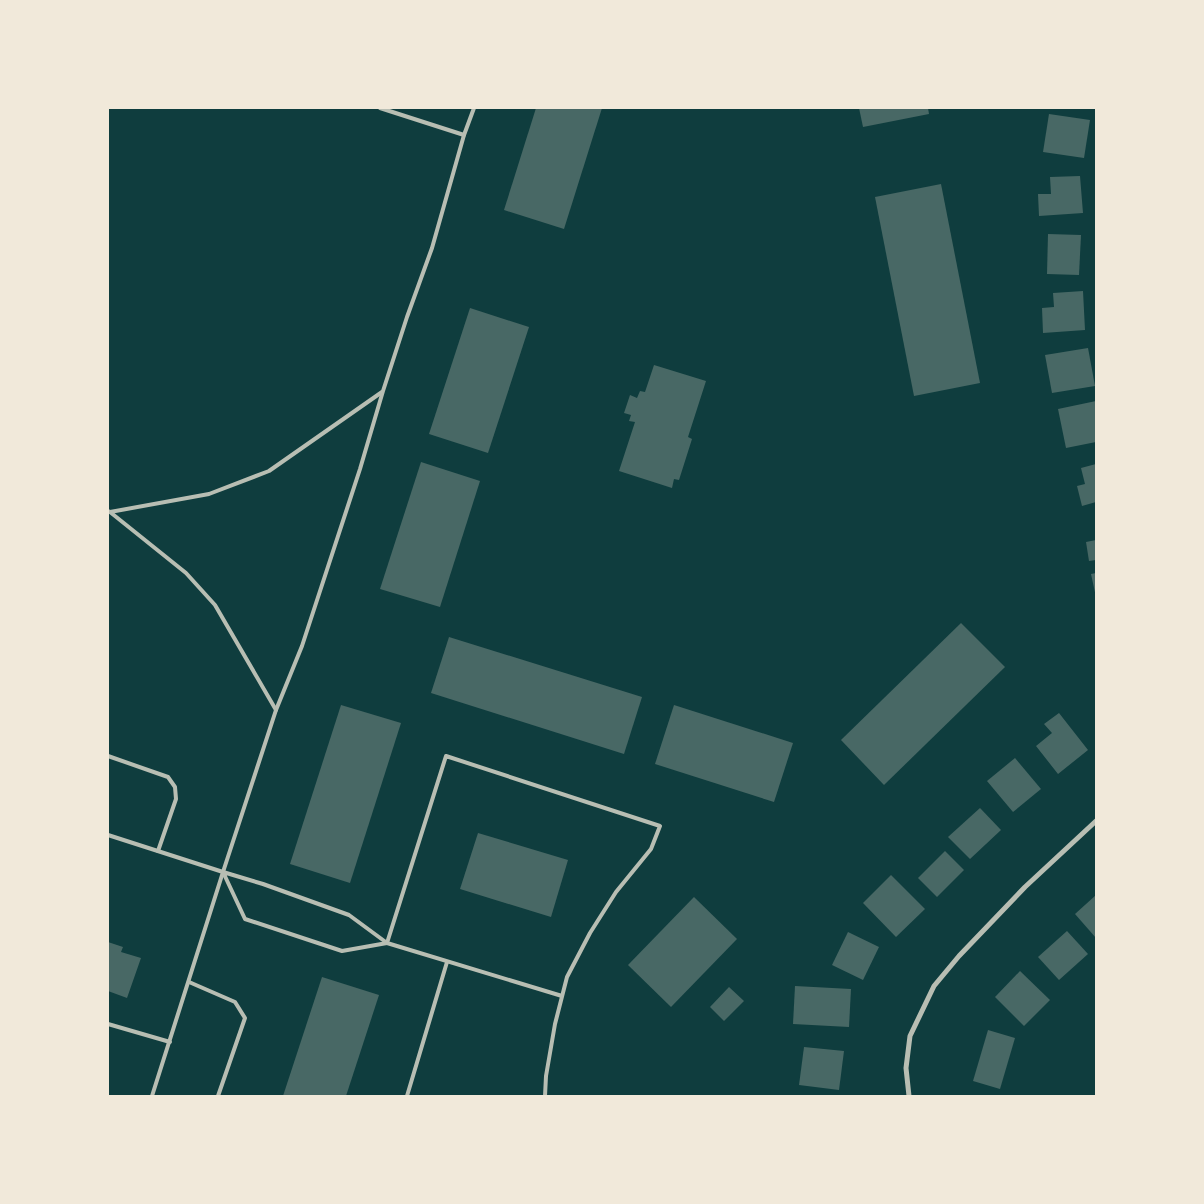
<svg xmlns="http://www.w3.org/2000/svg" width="1204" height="1204" font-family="'Alegreya Sans',sans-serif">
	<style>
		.building { fill: #486865 }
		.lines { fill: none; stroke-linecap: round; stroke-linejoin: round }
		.service { stroke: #b8beb3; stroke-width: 4 }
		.minor { stroke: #b8beb3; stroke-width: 5 }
	</style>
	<rect width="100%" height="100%" fill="#0f3d3e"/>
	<g class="building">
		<path d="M 536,108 L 602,108 L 564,229 L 504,210 Z"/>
		<path d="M 859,108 L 928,108 L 929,114 L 863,127 Z"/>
		<path d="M 1049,114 L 1090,120 L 1084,158 L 1043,152 Z"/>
		<path d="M 1080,176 L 1083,213 L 1039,216 L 1038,194 L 1051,194 L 1050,177 Z"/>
		<path d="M 941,184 L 980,383 L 914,396 L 875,197 Z"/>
		<path d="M 1048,234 L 1081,235 L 1079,275 L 1047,274 Z"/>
		<path d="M 1083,291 L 1085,330 L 1043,333 L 1042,308 L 1054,307 L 1053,293 Z"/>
		<path d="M 470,308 L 529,327 L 488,453 L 429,434 Z"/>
		<path d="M 1088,348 L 1095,386 L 1052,393 L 1045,355 Z"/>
		<path d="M 654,365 L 706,381 L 688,437 L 692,439 L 679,480 L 674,479 L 672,488 L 619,471 L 635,422 L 629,421 L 631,415 L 624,413 L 630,395 L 637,398 L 640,391 L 645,392 Z"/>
		<path d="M 1096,401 L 1096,442 L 1066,448 L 1058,409 Z"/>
		<path d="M 421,462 L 480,481 L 440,607 L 380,589 Z"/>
		<path d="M 1096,464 L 1096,502 L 1082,506 L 1077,486 L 1085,484 L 1081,468 Z"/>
		<path d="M 1096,540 L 1096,560 L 1089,561 L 1086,542 Z"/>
		<path d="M 1096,573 L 1096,597 L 1091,574 Z"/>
		<path d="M 961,623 L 1005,667 L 884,785 L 841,740 Z"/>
		<path d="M 449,637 L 642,697 L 624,754 L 431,693 Z"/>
		<path d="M 341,705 L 401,723 L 350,883 L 290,864 Z"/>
		<path d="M 674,705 L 793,743 L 774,802 L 655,764 Z"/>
		<path d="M 1059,713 L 1088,750 L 1058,774 L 1036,746 L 1052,733 L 1044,724 Z"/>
		<path d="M 1015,758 L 1041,789 L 1013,812 L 987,781 Z"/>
		<path d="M 980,808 L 1001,830 L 970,859 L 948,837 Z"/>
		<path d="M 478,833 L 568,860 L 551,917 L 460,889 Z"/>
		<path d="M 945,851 L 964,870 L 937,897 L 918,878 Z"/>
		<path d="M 891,875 L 925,909 L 896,937 L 863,903 Z"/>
		<path d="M 1096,895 L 1096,938 L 1075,914 Z"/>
		<path d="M 694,897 L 737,939 L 671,1007 L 628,965 Z"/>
		<path d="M 1067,931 L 1088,954 L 1059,980 L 1038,957 Z"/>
		<path d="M 848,932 L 879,947 L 863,980 L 832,965 Z"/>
		<path d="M 108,942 L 123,947 L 121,952 L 141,958 L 127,998 L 108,991 Z"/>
		<path d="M 1020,971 L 1050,1000 L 1024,1026 L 995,997 Z"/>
		<path d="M 322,977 L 379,995 L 346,1096 L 283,1096 Z"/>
		<path d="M 795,986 L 851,989 L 849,1027 L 793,1024 Z"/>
		<path d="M 729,987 L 744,1001 L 724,1021 L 710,1007 Z"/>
		<path d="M 988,1030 L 1015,1038 L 1000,1089 L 973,1081 Z"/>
		<path d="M 804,1047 L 844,1051 L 839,1090 L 799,1085 Z"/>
	</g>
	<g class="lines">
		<g class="service">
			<path d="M 380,108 L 464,135"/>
			<path d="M 108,511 L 110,512 L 186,573 L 215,605 L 276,710"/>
			<path d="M 110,512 L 209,494 L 269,471 L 382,392"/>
			<path d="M 108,756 L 168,777 L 175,787 L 176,799 L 158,851"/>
			<path d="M 108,835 L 223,872 L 263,884 L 349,915 L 387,943 L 342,951 L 245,919 L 223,872"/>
			<path d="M 189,982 L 235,1002 L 245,1018 L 218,1096"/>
			<path d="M 108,1024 L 170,1042"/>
			<path d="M 152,1096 L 223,872 L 276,710 L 302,646 L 360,469 L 383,391 L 407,317 L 432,248 L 464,135 L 474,108"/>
			<path d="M 407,1096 L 447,962"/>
			<path d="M 545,1096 L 546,1076 L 555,1024 L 567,977 L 590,933 L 616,892 L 651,849 L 660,826 L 446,756 L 387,943 L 562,996"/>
		</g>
		<path class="minor" d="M 909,1096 L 906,1068 L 910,1036 L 934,986 L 959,956 L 1025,887 L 1096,821"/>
	</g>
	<rect width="1204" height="1204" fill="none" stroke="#f1e9da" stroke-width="218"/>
</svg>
